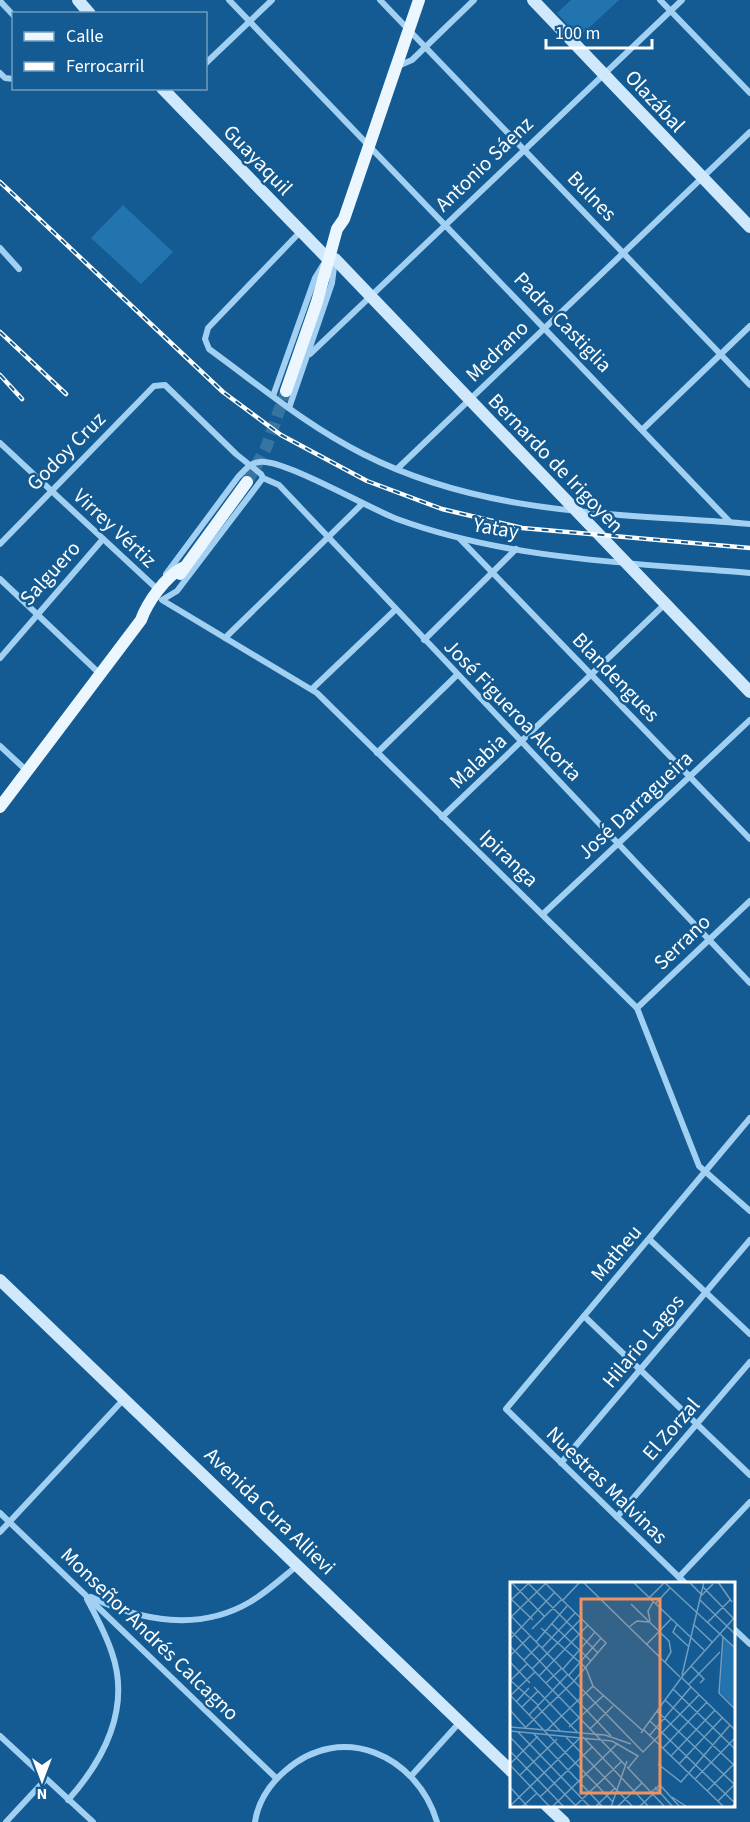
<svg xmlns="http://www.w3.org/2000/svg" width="750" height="1822" font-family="'Source Sans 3',sans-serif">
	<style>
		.green { fill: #2274af }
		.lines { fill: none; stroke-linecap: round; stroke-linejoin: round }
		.primary-tunnel { stroke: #3674a2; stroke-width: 12; stroke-dasharray: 12 6; stroke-linecap: butt }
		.street { stroke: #a1d0f2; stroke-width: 6 }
		.secondary { stroke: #cfe8fc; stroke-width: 12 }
		.primary { stroke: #ebf6ff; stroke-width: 12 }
		.rail-casing { stroke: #fff; stroke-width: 4.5 }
		.rail { stroke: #135b92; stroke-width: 2; stroke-dasharray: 7; stroke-linecap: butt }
		.labels { text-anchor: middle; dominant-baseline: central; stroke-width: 5; stroke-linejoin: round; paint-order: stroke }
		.street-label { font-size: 21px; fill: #fff; stroke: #135b92 }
		.inset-road { fill: none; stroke: #719dbe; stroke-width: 1.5 }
		.view { fill: #f09361; fill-opacity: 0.15; stroke: #f09361; stroke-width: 3 }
		.inset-edge { fill: none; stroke: #fff; stroke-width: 3 }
	</style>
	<rect width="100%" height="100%" fill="#135b92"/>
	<g class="green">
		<path d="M 571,0 L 619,0 L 579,37 L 557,13 Z"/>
		<path d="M 123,205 L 173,252 L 141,284 L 91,238 Z"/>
	</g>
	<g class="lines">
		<path class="primary-tunnel" d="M 247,482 L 266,448 L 286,391"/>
		<g class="street">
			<path d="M 229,0 L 730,522"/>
			<path d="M 380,0 L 750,385"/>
			<path d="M 660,0 L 750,93"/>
			<path d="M 0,1 L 14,16"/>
			<path d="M 206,63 L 272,0"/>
			<path d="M 398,66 L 412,60 L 474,0"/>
			<path d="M 0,73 L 5,78 L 14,79"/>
			<path d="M 301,231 L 208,328 L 205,339 L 209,349 C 260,386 307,426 363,454 C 485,516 617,513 750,524"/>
			<path d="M 0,248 L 19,269"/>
			<path d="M 310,354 L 682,0"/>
			<path d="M 273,396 L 315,278 L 323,265"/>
			<path d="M 289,408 L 332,283 L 335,259"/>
			<path d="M 643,429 L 750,326"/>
			<path d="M 0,443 L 156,588"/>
			<path d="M 397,469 L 750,132"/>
			<path d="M 263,478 L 177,591 L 162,600 L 317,693 L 637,1008 L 699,1166 L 750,1211"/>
			<path d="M 460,539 L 750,839"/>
			<path d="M 0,544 L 154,386 L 165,385 L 236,454 L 261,474 L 263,478 L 279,485 L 750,983"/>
			<path d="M 166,574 L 238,477 C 245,470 250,463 259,462 C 282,458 368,508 397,519 C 509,560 632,563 750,573"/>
			<path d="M 0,579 L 100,674"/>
			<path d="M 225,638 L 361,505"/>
			<path d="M 424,640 L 516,549"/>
			<path d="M 0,658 L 103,539"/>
			<path d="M 312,689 L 395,610"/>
			<path d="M 0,746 L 27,771"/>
			<path d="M 377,753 L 457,675"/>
			<path d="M 442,817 L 665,604"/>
			<path d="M 543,914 L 750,720"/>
			<path d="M 637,1008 L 750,901"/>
			<path d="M 649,1239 L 750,1334"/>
			<path d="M 584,1316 L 750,1475"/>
			<path d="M 561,1463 L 750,1240"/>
			<path d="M 0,1513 L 276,1778"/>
			<path d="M 617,1517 L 750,1362"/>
			<path d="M 0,1532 L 124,1399"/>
			<path d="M 679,1577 L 750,1502"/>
			<path d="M 686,1584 L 506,1409 L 750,1118"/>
			<path d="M 91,1597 C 141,1621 199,1632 250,1602 C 267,1592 282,1578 298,1565"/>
			<path d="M 734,1629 L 750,1644"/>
			<path d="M 0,1736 L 93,1822"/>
			<path d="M 412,1775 L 460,1722"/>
			<path d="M 68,1800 C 104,1760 131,1708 112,1653 C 106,1634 96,1616 87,1599"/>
			<path d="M 6,1822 L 46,1779"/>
			<path d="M 255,1822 C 258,1802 270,1784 285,1771 C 341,1721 417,1755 437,1822"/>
		</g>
		<g class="secondary">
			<path d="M 78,0 L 90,14"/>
			<path d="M 533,0 L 750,227"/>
			<path d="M 162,88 L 327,258"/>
			<path d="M 335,259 L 750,692"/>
			<path d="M 0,1280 L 512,1772"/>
			<path d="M 547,1806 L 564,1822"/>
		</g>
		<g class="primary">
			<path d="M 286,391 L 317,302 L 337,229 L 344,219 L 419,0"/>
			<path d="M 180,574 L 247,482"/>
			<path d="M 0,807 L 141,620 C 147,603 165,577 182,568"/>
		</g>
		<defs>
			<g id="rail">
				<path d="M 0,182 L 223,392 L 281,435 L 367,481 L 442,509 L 522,528 L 750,548"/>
				<path d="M 0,332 L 66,394"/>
				<path d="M 0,375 L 22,399"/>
			</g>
		</defs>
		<use href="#rail" class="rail-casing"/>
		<use href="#rail" class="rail"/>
	</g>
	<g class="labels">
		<g class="street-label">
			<text transform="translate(655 101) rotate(47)">Olazábal</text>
			<text transform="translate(258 160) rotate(46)">Guayaquil</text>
			<text transform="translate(484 164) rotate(-44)">Antonio Sáenz</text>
			<text transform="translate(592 196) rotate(46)">Bulnes</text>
			<text transform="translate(563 322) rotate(46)">Padre Castiglia</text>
			<text transform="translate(497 351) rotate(-44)">Medrano</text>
			<text transform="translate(66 451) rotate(-45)">Godoy Cruz</text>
			<text transform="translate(556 463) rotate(46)">Bernardo de Irigoyen</text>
			<text transform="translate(115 528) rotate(43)">Virrey Vértiz</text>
			<text transform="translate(496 528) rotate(10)">Yatay</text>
			<text transform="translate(50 573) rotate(-48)">Salguero</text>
			<text transform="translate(616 677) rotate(46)">Blandengues</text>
			<text transform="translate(513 710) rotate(46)">José Figueroa Alcorta</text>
			<text transform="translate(478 761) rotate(-43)">Malabia</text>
			<text transform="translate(635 805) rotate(-43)">José Darragueira</text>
			<text transform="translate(509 858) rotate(44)">Ipiranga</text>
			<text transform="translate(682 942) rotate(-44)">Serrano</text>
			<text transform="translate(616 1253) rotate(-50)">Matheu</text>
			<text transform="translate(643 1341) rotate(-50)">Hilario Lagos</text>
			<text transform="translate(671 1429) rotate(-49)">El Zorzal</text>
			<text transform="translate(607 1485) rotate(44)">Nuestras Malvinas</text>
			<text transform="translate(270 1511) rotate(44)">Avenida Cura Allievi</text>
			<text transform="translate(150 1634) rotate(44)">Monseñor Andrés Calcagno</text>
		</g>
	</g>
	<g transform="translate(510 1582)">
		<rect width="225" height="225" fill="#135b92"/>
		<path d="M 214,56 L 225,67 L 225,125 L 210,110 Z" fill="#2274af"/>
		<path class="inset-road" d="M 1,0 L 34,34M 17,0 L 88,71M 73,0 L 170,95M 123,0 L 194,68M 154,0 L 225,66M 179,0 L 192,13 L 203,2M 208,0 L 222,20M 193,5 L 225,38M 0,16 L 23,38M 139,16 L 154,1M 190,18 L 225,52M 0,19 L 20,0M 52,19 L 70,0M 121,22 L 159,59 L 161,70 L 155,80M 145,22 L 160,6M 0,33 L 133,170 L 189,113M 0,36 L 35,2M 140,39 L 138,29 L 143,20M 198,40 L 220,18M 42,42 L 81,79M 167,42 L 163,50 L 178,64M 183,42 L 202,60M 119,45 L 127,39 L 139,40M 31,46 L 76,86 L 83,104 L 132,148M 22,47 L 51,18M 0,48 L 101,154M 213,55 L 209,111 L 225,127M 0,57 L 44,11M 26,60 L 57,24M 137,62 L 161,37M 0,64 L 115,183M 32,66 L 65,31M 0,74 L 20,54M 14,78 L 29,63M 0,80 L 20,101M 181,84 L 194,97 L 190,101M 22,87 L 71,37M 53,87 L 85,50M 59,93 L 91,56M 172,93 L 194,0M 29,94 L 78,43M 172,96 L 225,148M 0,98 L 28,123M 0,99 L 17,82M 36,101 L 52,86M 179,102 L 210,70M 24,105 L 67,150M 163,107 L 225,167M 0,113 L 103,220M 0,114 L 25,90M 155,118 L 225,184M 6,120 L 19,106M 27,124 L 50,149M 12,125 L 28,109M 0,128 L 16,146M 147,129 L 225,203M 19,133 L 58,92M 140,139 L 225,221 L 222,225M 0,145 L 95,153 L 121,162M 16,145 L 64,99 L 96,61 L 34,0M 59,145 L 93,114M 80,147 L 103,124M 37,148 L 83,104M 134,148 L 214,225M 0,149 L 102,159 L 128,174 L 118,186M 8,150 L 80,225M 23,151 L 93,225M 131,151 L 174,92 L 225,35M 55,154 L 123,225M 139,154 L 181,105M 0,155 L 67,225M 73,155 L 139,225M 153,166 L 197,120M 0,169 L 54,225M 161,174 L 205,128M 0,182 L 28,154M 148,182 L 171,200 L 220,143M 169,182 L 213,135M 0,183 L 40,225M 117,185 L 155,225M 10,193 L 47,157M 185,197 L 225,156M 0,205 L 18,225M 145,205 L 163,225M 197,209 L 225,181M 141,210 L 150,203 L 170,225M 30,215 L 82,165M 162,215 L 177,225M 208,219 L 225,202M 0,224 L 71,155M 12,225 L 27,211M 42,225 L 108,161M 64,225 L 112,179M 85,225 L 105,206M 101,225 L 117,179M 107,225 L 132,201M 129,225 L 143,212"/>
		<path class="view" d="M 71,17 L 150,17 L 150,211 L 71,211 Z"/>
		<rect width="225" height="225" class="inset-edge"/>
	</g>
	<rect x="12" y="12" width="195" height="78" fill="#135b92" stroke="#719dbe" stroke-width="1.5"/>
	<rect x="24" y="32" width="30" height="9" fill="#ebf6ff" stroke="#719dbe" stroke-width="1.5"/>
	<text x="66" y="42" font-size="18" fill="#ffffff">Calle</text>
	<rect x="24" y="62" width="30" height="9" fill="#ffffff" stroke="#719dbe" stroke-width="1.5"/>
	<text x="66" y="72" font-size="18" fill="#ffffff">Ferrocarril</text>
	<g transform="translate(42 1780) rotate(180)" stroke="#135b92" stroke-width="4.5" paint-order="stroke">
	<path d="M0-4.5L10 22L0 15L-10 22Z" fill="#ffffff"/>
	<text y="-9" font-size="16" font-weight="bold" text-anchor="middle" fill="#ffffff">N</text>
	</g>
	<path d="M546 39v9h106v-9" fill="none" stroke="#ffffff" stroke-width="3"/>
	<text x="555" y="39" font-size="18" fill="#ffffff" stroke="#135b92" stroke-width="4.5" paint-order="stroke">100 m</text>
</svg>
